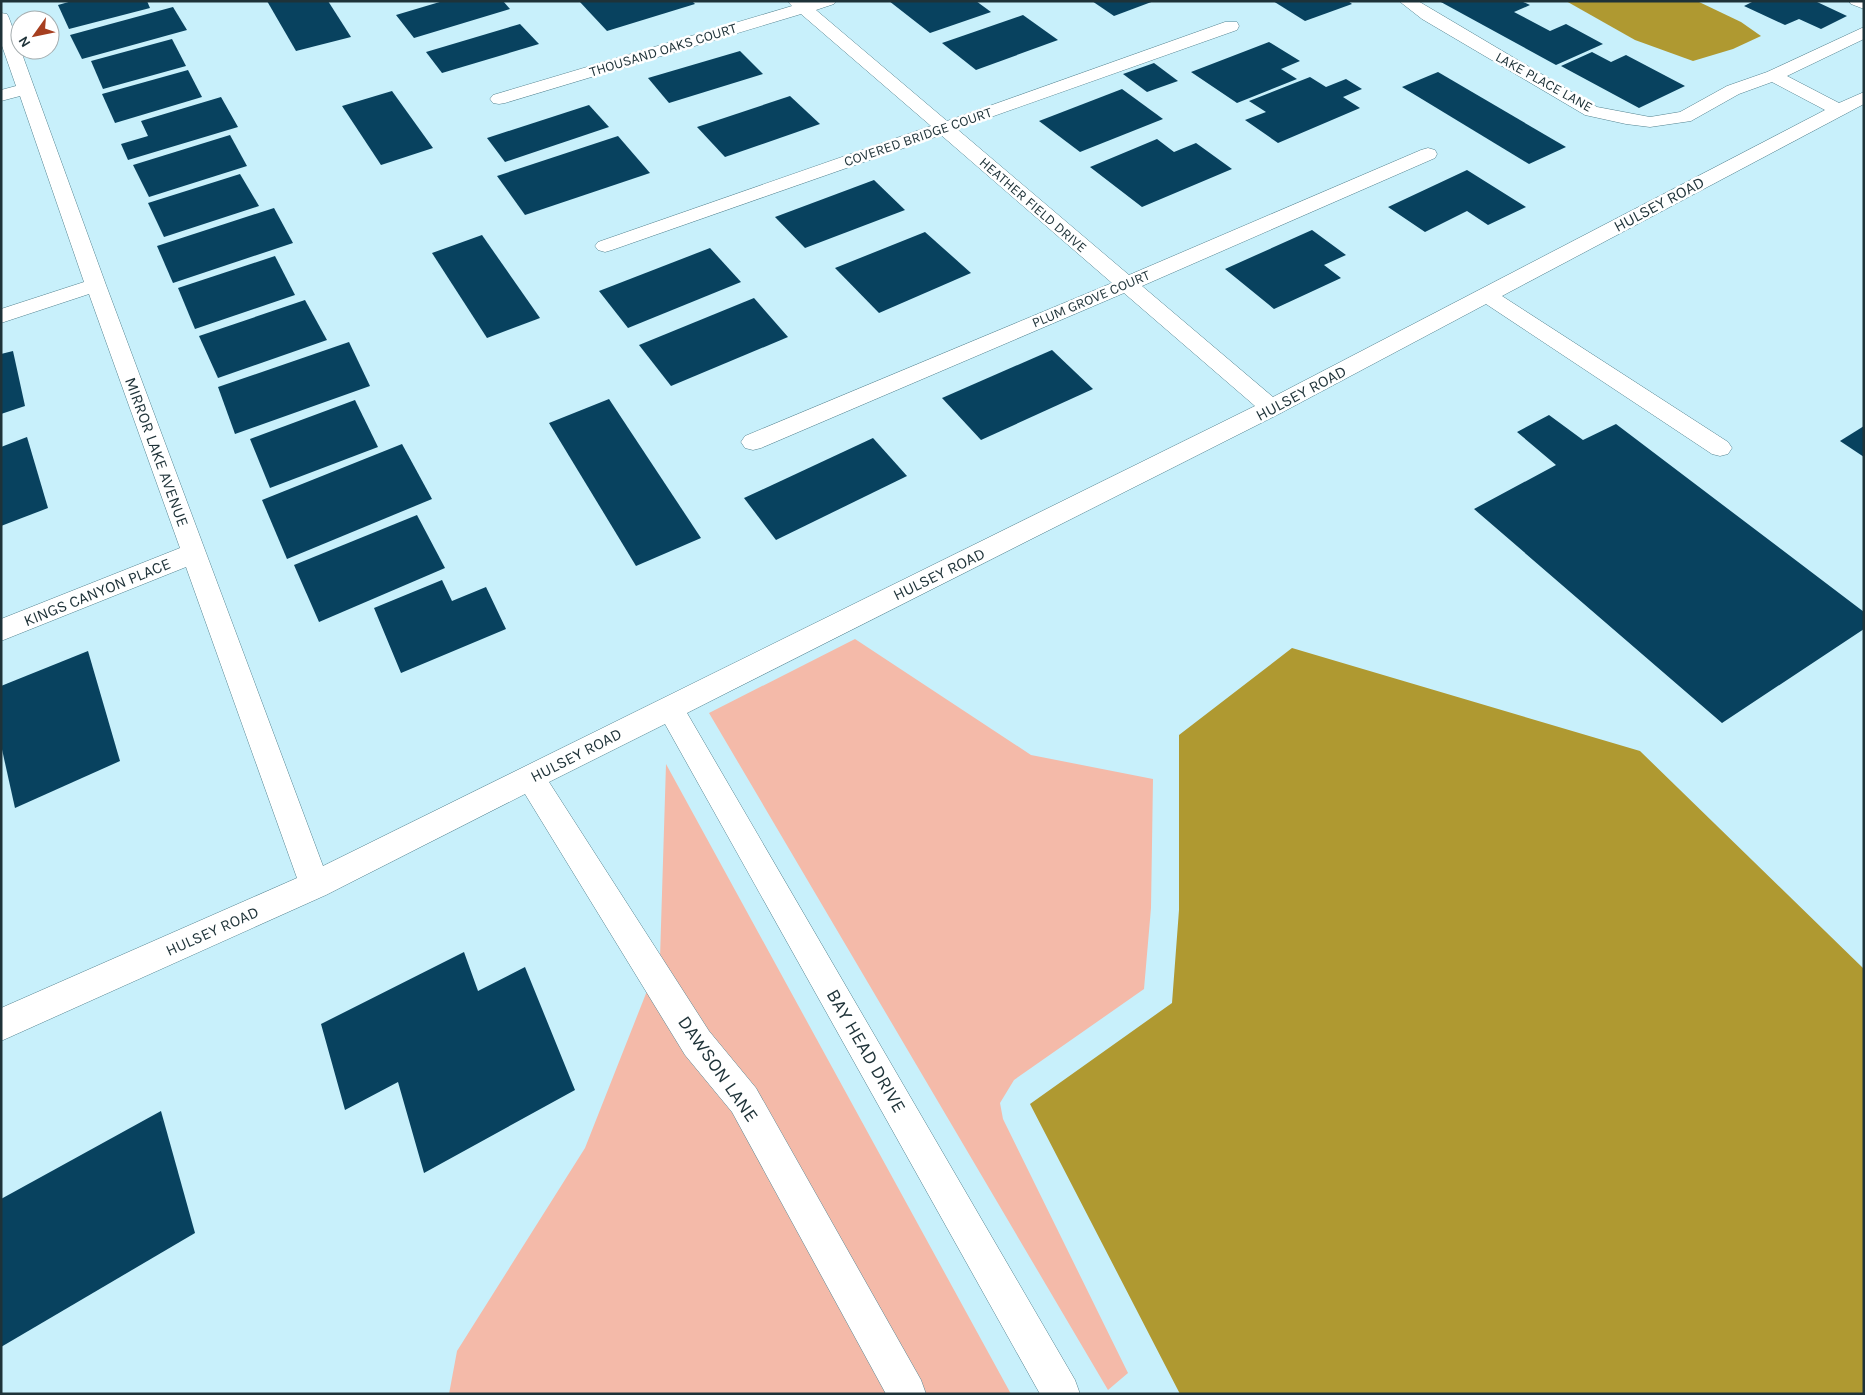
<svg xmlns="http://www.w3.org/2000/svg" width="1865" height="1395" font-family="Karla,sans-serif">
	<style>
		.green { fill: #f4baa9 }
		.water { fill: #af9931 }
		.building { fill: #08425f }
		.lines { fill: none; stroke-linecap: round; stroke-linejoin: round }
		.minor-casing { stroke: #548390; stroke-width: 1 }
		.minor { fill: #fff; fill-rule: evenodd }
		.labels { text-anchor: middle; dominant-baseline: central; stroke-width: 5; stroke-linejoin: round; paint-order: stroke }
		.far-street-label { font-size: 14px; fill: #1e3238; stroke: #fff }
		.street-label { font-size: 16px; fill: #1e3238; stroke: #fff }
		.near-street-label { font-size: 19px; fill: #1e3238; stroke: #fff }
	</style>
	<rect width="100%" height="100%" fill="#c8f0fb"/>
	<g class="green">
		<path d="M 855,639 L 1031,755 L 1153,779 L 1151,908 L 1144,989 L 1014,1080 L 1000,1103 L 1003,1119 L 1128,1373 L 1108,1390 L 709,713 Z"/>
		<path d="M 666,764 L 1011,1394 L 449,1394 L 457,1351 L 585,1148 L 660,958 Z"/>
	</g>
	<g class="water">
		<path d="M 1566,1 L 1697,1 L 1741,22 L 1761,36 L 1733,49 L 1693,61 L 1635,40 Z"/>
		<path d="M 1292,648 L 1640,751 L 1864,969 L 1864,1394 L 1180,1394 L 1030,1104 L 1172,1003 L 1179,910 L 1179,735 Z"/>
	</g>
	<g class="building">
		<path d="M 72,1 L 147,1 L 150,8 L 69,29 L 58,5 Z"/>
		<path d="M 267,1 L 328,1 L 351,37 L 296,51 Z"/>
		<path d="M 443,1 L 503,1 L 510,9 L 414,38 L 396,15 Z"/>
		<path d="M 579,1 L 692,1 L 695,4 L 607,31 Z"/>
		<path d="M 889,1 L 976,1 L 991,12 L 930,33 Z"/>
		<path d="M 1092,1 L 1154,1 L 1114,16 Z"/>
		<path d="M 1273,1 L 1348,1 L 1352,4 L 1305,21 Z"/>
		<path d="M 1439,1 L 1521,1 L 1530,5 L 1514,12 L 1550,31 L 1566,24 L 1603,44 L 1556,65 Z"/>
		<path d="M 1754,1 L 1815,1 L 1847,16 L 1821,29 L 1799,19 L 1785,25 L 1744,6 Z"/>
		<path d="M 173,7 L 187,30 L 82,59 L 70,35 Z"/>
		<path d="M 1023,15 L 1058,40 L 976,70 L 942,43 Z"/>
		<path d="M 520,24 L 539,44 L 442,73 L 426,52 Z"/>
		<path d="M 172,39 L 186,66 L 103,89 L 91,61 Z"/>
		<path d="M 1269,42 L 1300,61 L 1281,69 L 1297,79 L 1237,103 L 1191,72 Z"/>
		<path d="M 740,51 L 763,74 L 669,103 L 648,78 Z"/>
		<path d="M 1592,52 L 1611,62 L 1626,55 L 1685,86 L 1639,108 L 1561,66 Z"/>
		<path d="M 1154,63 L 1178,81 L 1147,92 L 1123,74 Z"/>
		<path d="M 188,70 L 202,97 L 115,123 L 102,94 Z"/>
		<path d="M 1438,72 L 1566,147 L 1529,164 L 1402,87 Z"/>
		<path d="M 1310,77 L 1326,87 L 1346,79 L 1362,89 L 1343,97 L 1360,108 L 1278,143 L 1245,120 L 1266,112 L 1249,101 Z"/>
		<path d="M 1122,89 L 1163,119 L 1080,152 L 1039,121 Z"/>
		<path d="M 392,91 L 433,148 L 381,165 L 342,106 Z"/>
		<path d="M 790,96 L 820,124 L 725,157 L 697,127 Z"/>
		<path d="M 221,97 L 238,127 L 128,160 L 121,144 L 148,136 L 141,121 Z"/>
		<path d="M 589,105 L 609,127 L 505,162 L 487,138 Z"/>
		<path d="M 230,135 L 247,166 L 149,197 L 133,165 Z"/>
		<path d="M 618,136 L 650,173 L 525,215 L 497,176 Z"/>
		<path d="M 1157,139 L 1174,152 L 1196,143 L 1232,169 L 1142,207 L 1090,167 Z"/>
		<path d="M 1467,170 L 1526,207 L 1488,225 L 1467,211 L 1425,232 L 1388,207 Z"/>
		<path d="M 240,174 L 259,206 L 164,237 L 148,203 Z"/>
		<path d="M 874,180 L 905,210 L 805,248 L 775,217 Z"/>
		<path d="M 274,208 L 293,243 L 173,283 L 157,246 Z"/>
		<path d="M 1312,230 L 1346,255 L 1324,265 L 1341,278 L 1274,309 L 1225,269 Z"/>
		<path d="M 925,232 L 971,273 L 879,313 L 835,268 Z"/>
		<path d="M 482,235 L 540,318 L 487,338 L 432,253 Z"/>
		<path d="M 710,248 L 741,282 L 628,328 L 599,291 Z"/>
		<path d="M 275,256 L 295,295 L 195,329 L 178,288 Z"/>
		<path d="M 754,298 L 788,337 L 671,386 L 639,345 Z"/>
		<path d="M 305,300 L 327,340 L 218,378 L 199,336 Z"/>
		<path d="M 349,342 L 370,386 L 235,434 L 218,387 Z"/>
		<path d="M 1052,350 L 1093,389 L 981,440 L 942,398 Z"/>
		<path d="M 13,351 L 25,406 L 1,414 L 1,354 Z"/>
		<path d="M 609,399 L 701,538 L 636,566 L 549,423 Z"/>
		<path d="M 355,400 L 378,447 L 270,488 L 250,439 Z"/>
		<path d="M 1549,415 L 1583,440 L 1616,424 L 1864,612 L 1864,629 L 1722,723 L 1474,509 L 1556,465 L 1517,432 Z"/>
		<path d="M 1864,426 L 1864,457 L 1840,441 Z"/>
		<path d="M 27,437 L 48,508 L 1,526 L 1,447 Z"/>
		<path d="M 873,438 L 907,476 L 776,540 L 744,498 Z"/>
		<path d="M 402,444 L 432,499 L 287,559 L 262,500 Z"/>
		<path d="M 417,515 L 445,568 L 319,622 L 294,565 Z"/>
		<path d="M 442,580 L 452,601 L 486,587 L 506,629 L 401,673 L 374,608 Z"/>
		<path d="M 88,651 L 120,761 L 15,808 L 1,745 L 1,686 Z"/>
		<path d="M 464,952 L 478,991 L 525,967 L 575,1090 L 424,1173 L 398,1082 L 345,1110 L 321,1024 Z"/>
		<path d="M 161,1111 L 195,1233 L 1,1347 L 1,1199 Z"/>
	</g>
	<g class="lines">
		<defs>
			<g id="minor">
				<path d="M 788,1 L 836,1 L 834,4 L 816,10 L 947,121 L 1225,22 L 1237,22 L 1239,26 L 1237,30 L 957,129 L 1129,275 L 1421,150 L 1428,148 L 1435,150 L 1437,154 L 1435,158 L 1142,286 L 1273,397 L 1825,110 L 1772,82 L 1739,94 L 1691,121 L 1650,127 L 1626,124 L 1585,115 L 1422,19 L 1399,1 L 1418,1 L 1597,107 L 1650,117 L 1680,112 L 1727,86 L 1767,72 L 1864,27 L 1864,39 L 1787,76 L 1839,103 L 1864,92 L 1864,104 L 1502,296 L 1728,442 L 1732,448 L 1728,454 L 1720,456 L 1712,454 L 1486,304 L 1279,414 L 687,713 L 1075,1380 L 1080,1394 L 1040,1394 L 665,724 L 549,782 L 709,1031 L 756,1088 L 921,1380 L 926,1394 L 886,1394 L 732,1112 L 685,1055 L 525,794 L 326,895 L 1,1041 L 1,1008 L 297,878 L 186,567 L 1,641 L 1,619 L 180,548 L 89,294 L 1,323 L 1,309 L 84,282 L 20,96 L 1,101 L 1,90 L 16,86 L 1,43 L 1,13 L 7,14 L 9,18 L 106,285 L 323,866 L 1255,406 L 1124,293 L 761,448 L 753,450 L 745,448 L 741,442 L 745,436 L 1112,283 L 941,135 L 612,250 L 605,252 L 598,250 L 595,246 L 598,242 L 931,126 L 801,14 L 505,103 L 499,104 L 493,103 L 490,99 L 493,95 L 792,6 Z"/>
				<path d="M 1849,1 L 1864,1 L 1864,9 L 1851,4 Z"/>
			</g>
		</defs>
		<use href="#minor" class="minor-casing"/>
		<use href="#minor" class="minor"/>
	</g>
	<g class="labels">
		<g class="far-street-label">
			<text transform="translate(663 50) rotate(-17)">THOUSAND OAKS COURT</text>
			<text transform="translate(1544 82) rotate(29)">LAKE PLACE LANE</text>
			<text transform="translate(918 137) rotate(-19)">COVERED BRIDGE COURT</text>
			<text transform="translate(1033 205) rotate(41)">HEATHER FIELD DRIVE</text>
			<text transform="translate(1091 299) rotate(-23)">PLUM GROVE COURT</text>
		</g>
		<g class="street-label">
			<text transform="translate(1659 204) rotate(-28)">HULSEY ROAD</text>
			<text transform="translate(1301 393) rotate(-28)">HULSEY ROAD</text>
			<text transform="translate(157 452) rotate(70)">MIRROR LAKE AVENUE</text>
			<text transform="translate(939 574) rotate(-26)">HULSEY ROAD</text>
			<text transform="translate(97 592) rotate(-22)">KINGS CANYON PLACE</text>
			<text transform="translate(576 755) rotate(-27)">HULSEY ROAD</text>
			<text transform="translate(212 931) rotate(-24)">HULSEY ROAD</text>
		</g>
		<g class="near-street-label">
			<text transform="translate(866 1051) rotate(60)">BAY HEAD DRIVE</text>
			<text transform="translate(718 1069) rotate(55)">DAWSON LANE</text>
		</g>
	</g>
	<rect width="1865" height="1395" fill="none" stroke="#1e3238" stroke-width="5"/>
	<g transform="translate(35 35) rotate(237)"><circle r="24" fill="#ffffff" stroke="#a5adaf"/>
	<path d="M0-4L9 19L0 12L-9 19Z" fill="#a63f20"/>
	<text y="-8" font-size="14" font-weight="bold" text-anchor="middle" fill="#1e3238">N</text>
	</g>
</svg>
